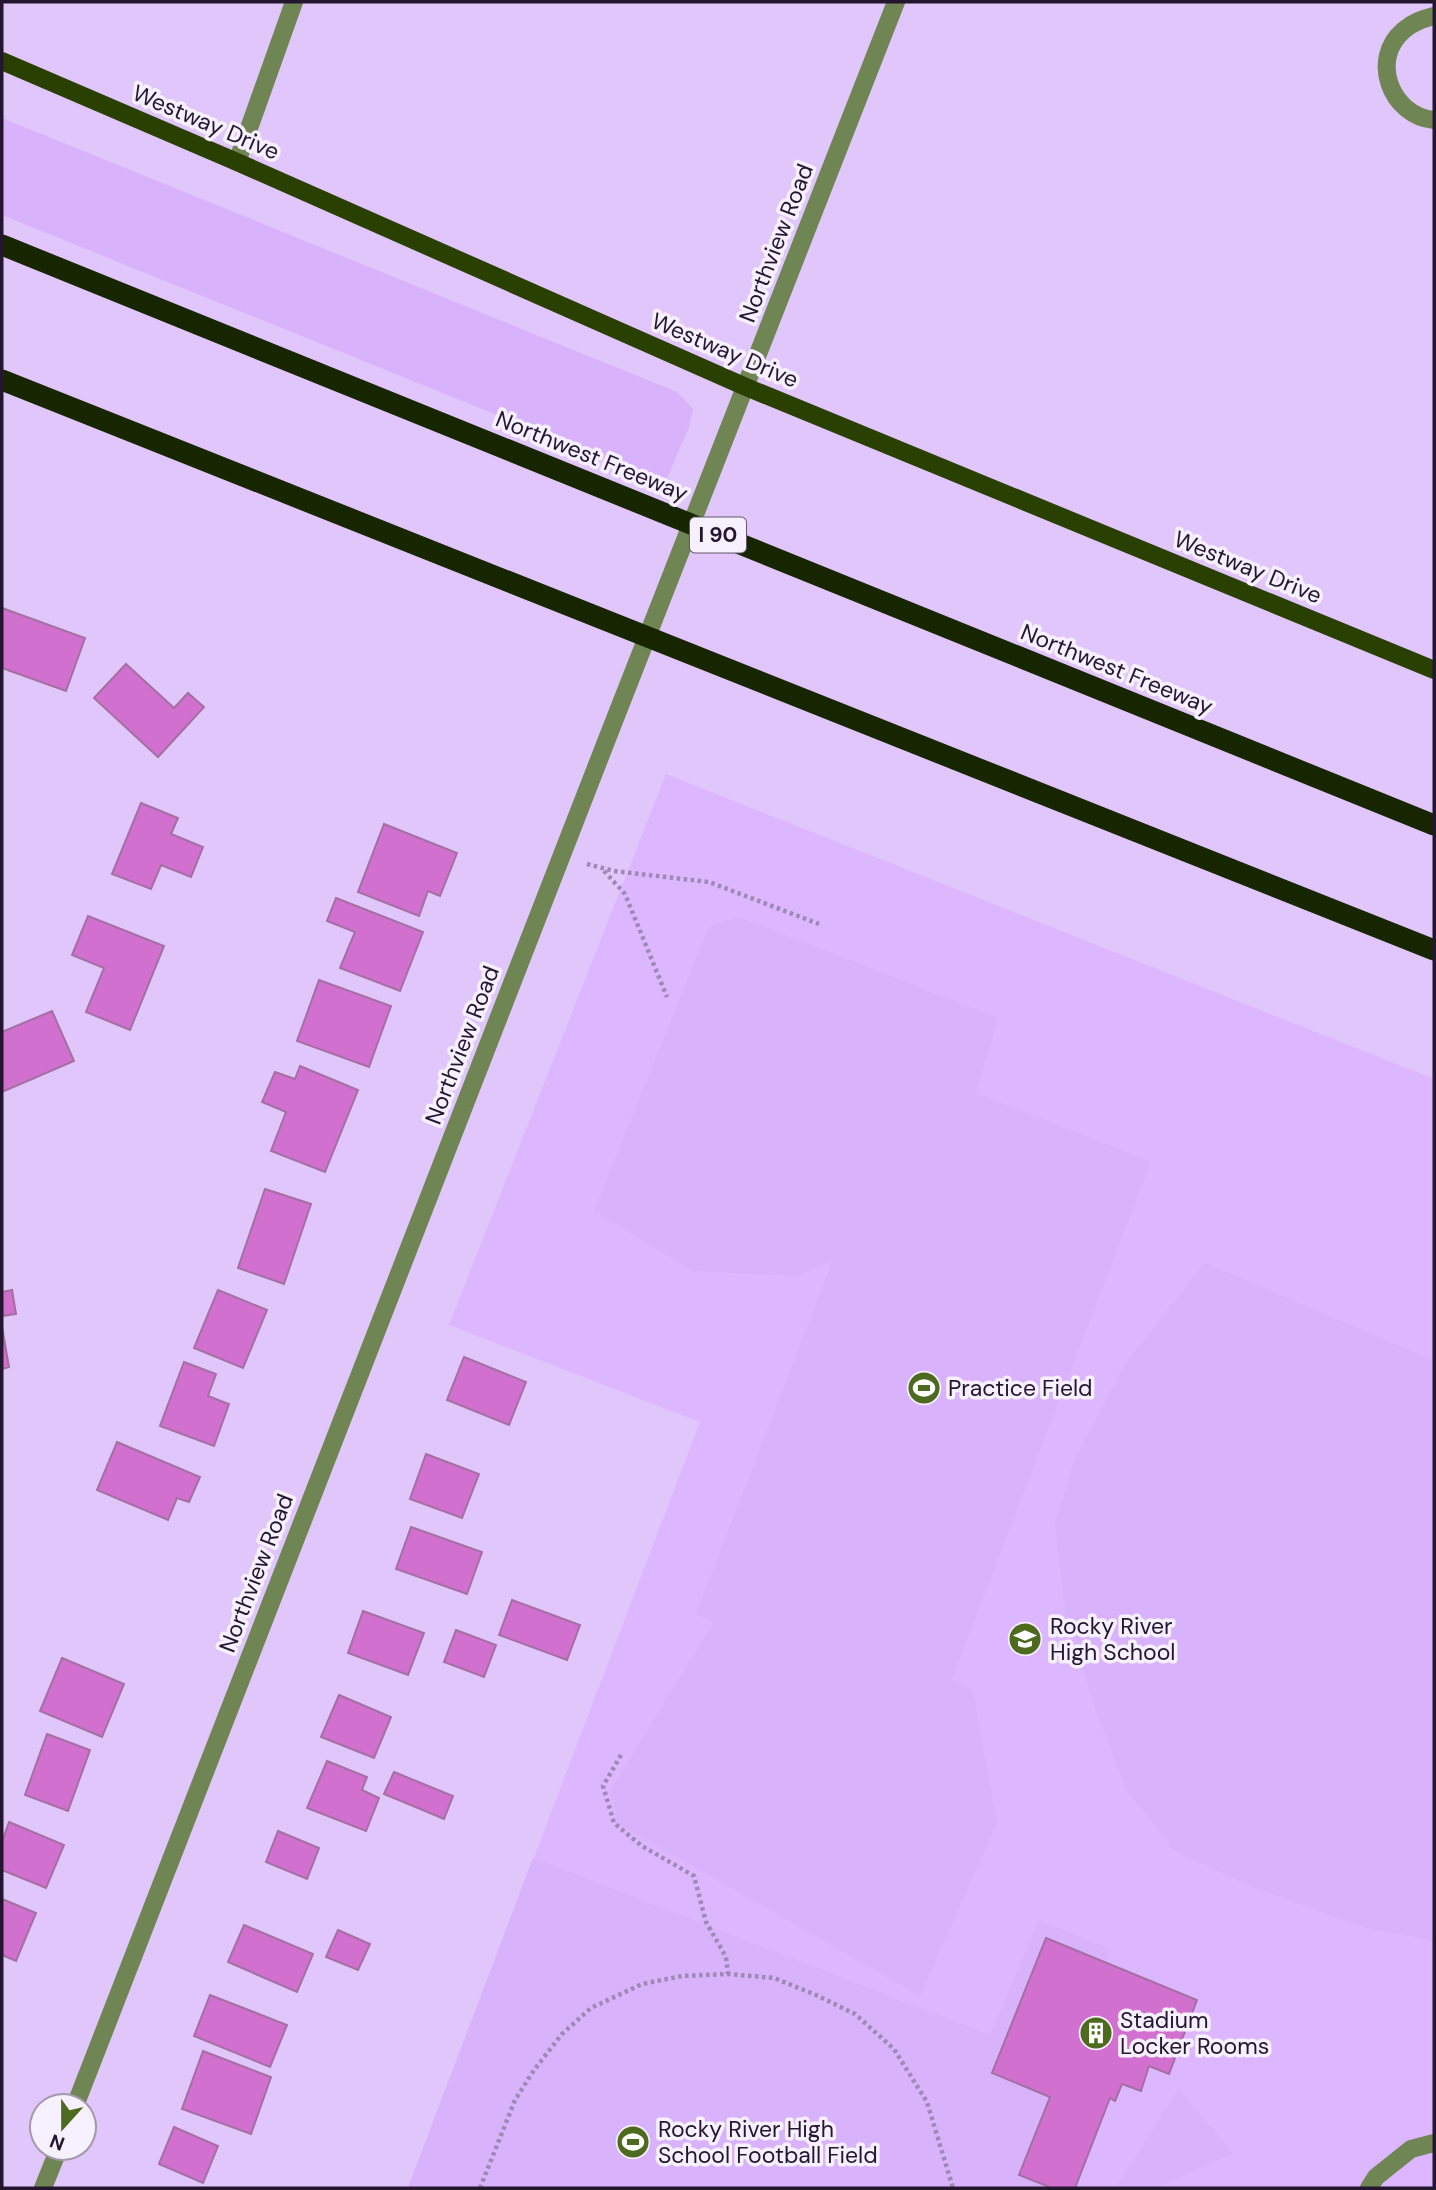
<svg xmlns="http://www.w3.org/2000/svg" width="1436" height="2190" font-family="'DM Sans',sans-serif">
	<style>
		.built { fill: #dcb6fe }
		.green { fill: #d8b2fb }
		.building { fill: #d170cf; stroke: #a470a2; stroke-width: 2 }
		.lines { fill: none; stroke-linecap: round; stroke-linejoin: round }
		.path { stroke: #9f89b4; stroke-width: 4.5; stroke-dasharray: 3.5 3.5; stroke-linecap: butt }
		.minor { stroke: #6f8553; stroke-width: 18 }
		.major { stroke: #2a3f02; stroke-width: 18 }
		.highway { stroke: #172600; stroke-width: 21 }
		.labels { text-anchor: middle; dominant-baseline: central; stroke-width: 7; stroke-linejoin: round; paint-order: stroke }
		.shield { fill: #f7f0fe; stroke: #63576c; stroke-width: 2 }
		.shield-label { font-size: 21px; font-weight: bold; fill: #23162e }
		.street-label { font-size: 23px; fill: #23162e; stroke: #f7f0fe }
		.poi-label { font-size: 23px; fill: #23162e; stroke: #f7f0fe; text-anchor: start }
	</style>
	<rect width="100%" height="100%" fill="#e0c6fa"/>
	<path class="built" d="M 666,774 L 1434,1079 L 1434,2188 L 408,2188 L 700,1422 L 449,1325 Z"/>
	<g class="green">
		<path d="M 2,118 L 677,392 L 693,409 L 689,427 L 665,483 L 2,215 Z"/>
		<path d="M 739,917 L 998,1018 L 976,1093 L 1151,1162 L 952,1679 L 973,1691 L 997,1823 L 920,1996 L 617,1823 L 610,1791 L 714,1622 L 696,1614 L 833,1260 L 796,1276 L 692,1271 L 594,1211 L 709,926 Z"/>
		<path d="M 1205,1263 L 1434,1361 L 1434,1941 L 1365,1928 L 1243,1883 L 1175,1851 L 1126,1789 L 1095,1708 L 1065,1609 L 1055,1524 L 1075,1458 L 1125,1364 Z"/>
		<path d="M 533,1858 L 990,2035 L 1039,1921 L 1110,1949 L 1106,1963 L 1197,2000 L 1169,2074 L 1149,2066 L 1141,2091 L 1122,2084 L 1115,2101 L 1109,2098 L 1075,2188 L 408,2188 Z"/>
		<path d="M 1179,2089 L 1233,2154 L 1155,2188 L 1115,2188 Z"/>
	</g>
	<g class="building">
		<path d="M 2,608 L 85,638 L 66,691 L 2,668 Z"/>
		<path d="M 126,664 L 174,708 L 188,693 L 204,707 L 158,757 L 94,698 Z"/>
		<path d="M 141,803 L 178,818 L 171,834 L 203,847 L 191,877 L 161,865 L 151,889 L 112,874 Z"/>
		<path d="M 384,824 L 457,853 L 440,896 L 428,891 L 419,916 L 358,892 Z"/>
		<path d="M 336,898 L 423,932 L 400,991 L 340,968 L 355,932 L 327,921 Z"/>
		<path d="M 88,916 L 164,946 L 130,1030 L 86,1012 L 104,968 L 72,955 Z"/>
		<path d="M 319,980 L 391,1006 L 369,1067 L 297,1041 Z"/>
		<path d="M 52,1011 L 74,1061 L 2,1092 L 2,1032 Z"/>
		<path d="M 300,1066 L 358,1090 L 325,1172 L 271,1151 L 286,1112 L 262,1102 L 275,1072 L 295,1079 Z"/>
		<path d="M 265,1189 L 311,1204 L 284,1284 L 238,1268 Z"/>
		<path d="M 12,1290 L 16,1314 L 2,1316 L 2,1292 Z"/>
		<path d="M 218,1290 L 267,1310 L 243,1368 L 194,1348 Z"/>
		<path d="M 2,1327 L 9,1367 L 2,1369 Z"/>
		<path d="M 464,1357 L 526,1382 L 509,1425 L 447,1400 Z"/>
		<path d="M 184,1362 L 216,1374 L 208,1396 L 229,1404 L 214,1446 L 160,1426 Z"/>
		<path d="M 117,1442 L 200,1477 L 189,1502 L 177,1498 L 168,1520 L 97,1490 Z"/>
		<path d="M 426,1454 L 479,1474 L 462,1518 L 410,1499 Z"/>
		<path d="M 411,1527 L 482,1552 L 467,1594 L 396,1569 Z"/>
		<path d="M 512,1600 L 580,1625 L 567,1660 L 499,1635 Z"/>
		<path d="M 363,1611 L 424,1633 L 408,1675 L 348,1653 Z"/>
		<path d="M 456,1630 L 496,1645 L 484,1677 L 444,1662 Z"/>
		<path d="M 62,1658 L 124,1684 L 102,1737 L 40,1711 Z"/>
		<path d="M 339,1695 L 391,1717 L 374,1758 L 321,1737 Z"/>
		<path d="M 47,1734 L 90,1750 L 68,1811 L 25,1795 Z"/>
		<path d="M 327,1761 L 367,1777 L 362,1790 L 379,1798 L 366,1831 L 307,1808 Z"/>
		<path d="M 394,1772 L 453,1796 L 444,1819 L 384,1794 Z"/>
		<path d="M 9,1822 L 64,1845 L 46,1888 L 2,1870 L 2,1842 Z"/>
		<path d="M 278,1831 L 319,1848 L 307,1879 L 266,1862 Z"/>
		<path d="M 2,1899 L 36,1913 L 16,1961 L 2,1955 Z"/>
		<path d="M 244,1925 L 313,1954 L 297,1992 L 228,1962 Z"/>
		<path d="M 338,1930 L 370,1944 L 358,1970 L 326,1957 Z"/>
		<path d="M 1046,1938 L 1197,2000 L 1169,2074 L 1149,2066 L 1141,2091 L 1122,2084 L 1115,2101 L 1110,2098 L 1075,2188 L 1052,2188 L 1019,2175 L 1050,2097 L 992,2073 Z"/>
		<path d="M 210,1995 L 287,2025 L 270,2067 L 194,2036 Z"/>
		<path d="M 203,2051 L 271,2077 L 251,2134 L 182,2109 Z"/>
		<path d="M 174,2127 L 218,2146 L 203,2183 L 159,2164 Z"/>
	</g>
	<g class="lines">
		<g class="path">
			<path d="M 587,864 L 614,871 L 709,882 L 819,924"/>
			<path d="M 604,871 L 625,894 L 667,997"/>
			<path d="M 621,1755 L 603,1786 L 614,1823 L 642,1846 L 694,1876 L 706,1922 L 726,1957 L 728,1974"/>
			<path d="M 480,2188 L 515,2100 L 534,2070 L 562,2034 L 591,2008 L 642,1984 L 682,1976 L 728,1974 L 774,1978 L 816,1995 L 855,2014 L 894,2049 L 927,2102 L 953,2188"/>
		</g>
		<g class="minor">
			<path d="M 1434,16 C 1423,19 1413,22 1404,30 C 1369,59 1391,116 1434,120"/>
			<path d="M 237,162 L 294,2"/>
			<path d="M 75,2106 L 609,734 L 896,2"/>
			<path d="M 43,2188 L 59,2148"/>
			<path d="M 1369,2188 L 1376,2177 L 1411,2149 L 1434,2143"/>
		</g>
		<path class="major" d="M 2,61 L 237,162 L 746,387 L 1434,670"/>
		<g class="highway">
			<path d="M 2,245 L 1434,825"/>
			<path d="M 2,380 L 1434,950"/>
		</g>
	</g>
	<defs>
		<symbol id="stadium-disc" viewBox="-11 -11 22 22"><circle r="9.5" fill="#4d6a1f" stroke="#f7f0fe"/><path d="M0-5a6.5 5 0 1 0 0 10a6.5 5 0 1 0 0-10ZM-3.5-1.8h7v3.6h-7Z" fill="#fff"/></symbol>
		<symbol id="school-disc" viewBox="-11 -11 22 22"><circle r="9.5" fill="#4d6a1f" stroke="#f7f0fe"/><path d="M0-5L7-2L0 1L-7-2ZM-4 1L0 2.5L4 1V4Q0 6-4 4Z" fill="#fff"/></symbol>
		<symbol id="building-disc" viewBox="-11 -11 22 22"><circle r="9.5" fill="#4d6a1f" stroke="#f7f0fe"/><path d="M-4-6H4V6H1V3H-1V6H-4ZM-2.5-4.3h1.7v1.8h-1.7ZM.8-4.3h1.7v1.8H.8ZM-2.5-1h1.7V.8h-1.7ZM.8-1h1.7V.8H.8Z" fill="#fff"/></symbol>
	</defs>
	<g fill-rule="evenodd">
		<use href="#stadium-disc" x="905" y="1369" width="38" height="38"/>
		<use href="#school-disc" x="1006" y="1620" width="38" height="38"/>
		<use href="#building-disc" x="1077" y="2014" width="38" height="38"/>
		<use href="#stadium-disc" x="614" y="2123" width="38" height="38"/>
	</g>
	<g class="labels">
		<rect class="shield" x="690" y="517.5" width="56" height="35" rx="5"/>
		<g class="shield-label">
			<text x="718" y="535">I 90</text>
		</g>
		<g class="street-label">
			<text transform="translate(206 122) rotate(23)">Westway Drive</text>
			<text transform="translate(776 243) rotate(-69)">Northview Road</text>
			<text transform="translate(725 350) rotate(23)">Westway Drive</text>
			<text transform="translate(592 456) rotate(22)">Northwest Freeway</text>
			<text transform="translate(1248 567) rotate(22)">Westway Drive</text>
			<text transform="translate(1117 669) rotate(22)">Northwest Freeway</text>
			<text transform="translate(462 1045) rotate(-69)">Northview Road</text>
			<text transform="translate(256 1573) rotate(-69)">Northview Road</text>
		</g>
		<g class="poi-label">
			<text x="948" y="1388">Practice Field</text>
			<text x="1050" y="1626">Rocky River<tspan x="1050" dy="26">High School</tspan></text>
			<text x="1120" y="2020">Stadium<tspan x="1120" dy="26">Locker Rooms</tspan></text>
			<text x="658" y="2129">Rocky River High<tspan x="658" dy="26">School Football Field</tspan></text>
		</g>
	</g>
	<rect width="1436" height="2190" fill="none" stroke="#23162e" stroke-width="7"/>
	<g transform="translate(63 2127) rotate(201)"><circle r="33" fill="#f7f0fe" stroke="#a299ab" stroke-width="2"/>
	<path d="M0-5L12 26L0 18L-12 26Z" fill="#4d6a1f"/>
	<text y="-10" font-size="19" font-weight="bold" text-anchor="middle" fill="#23162e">N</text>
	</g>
</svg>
